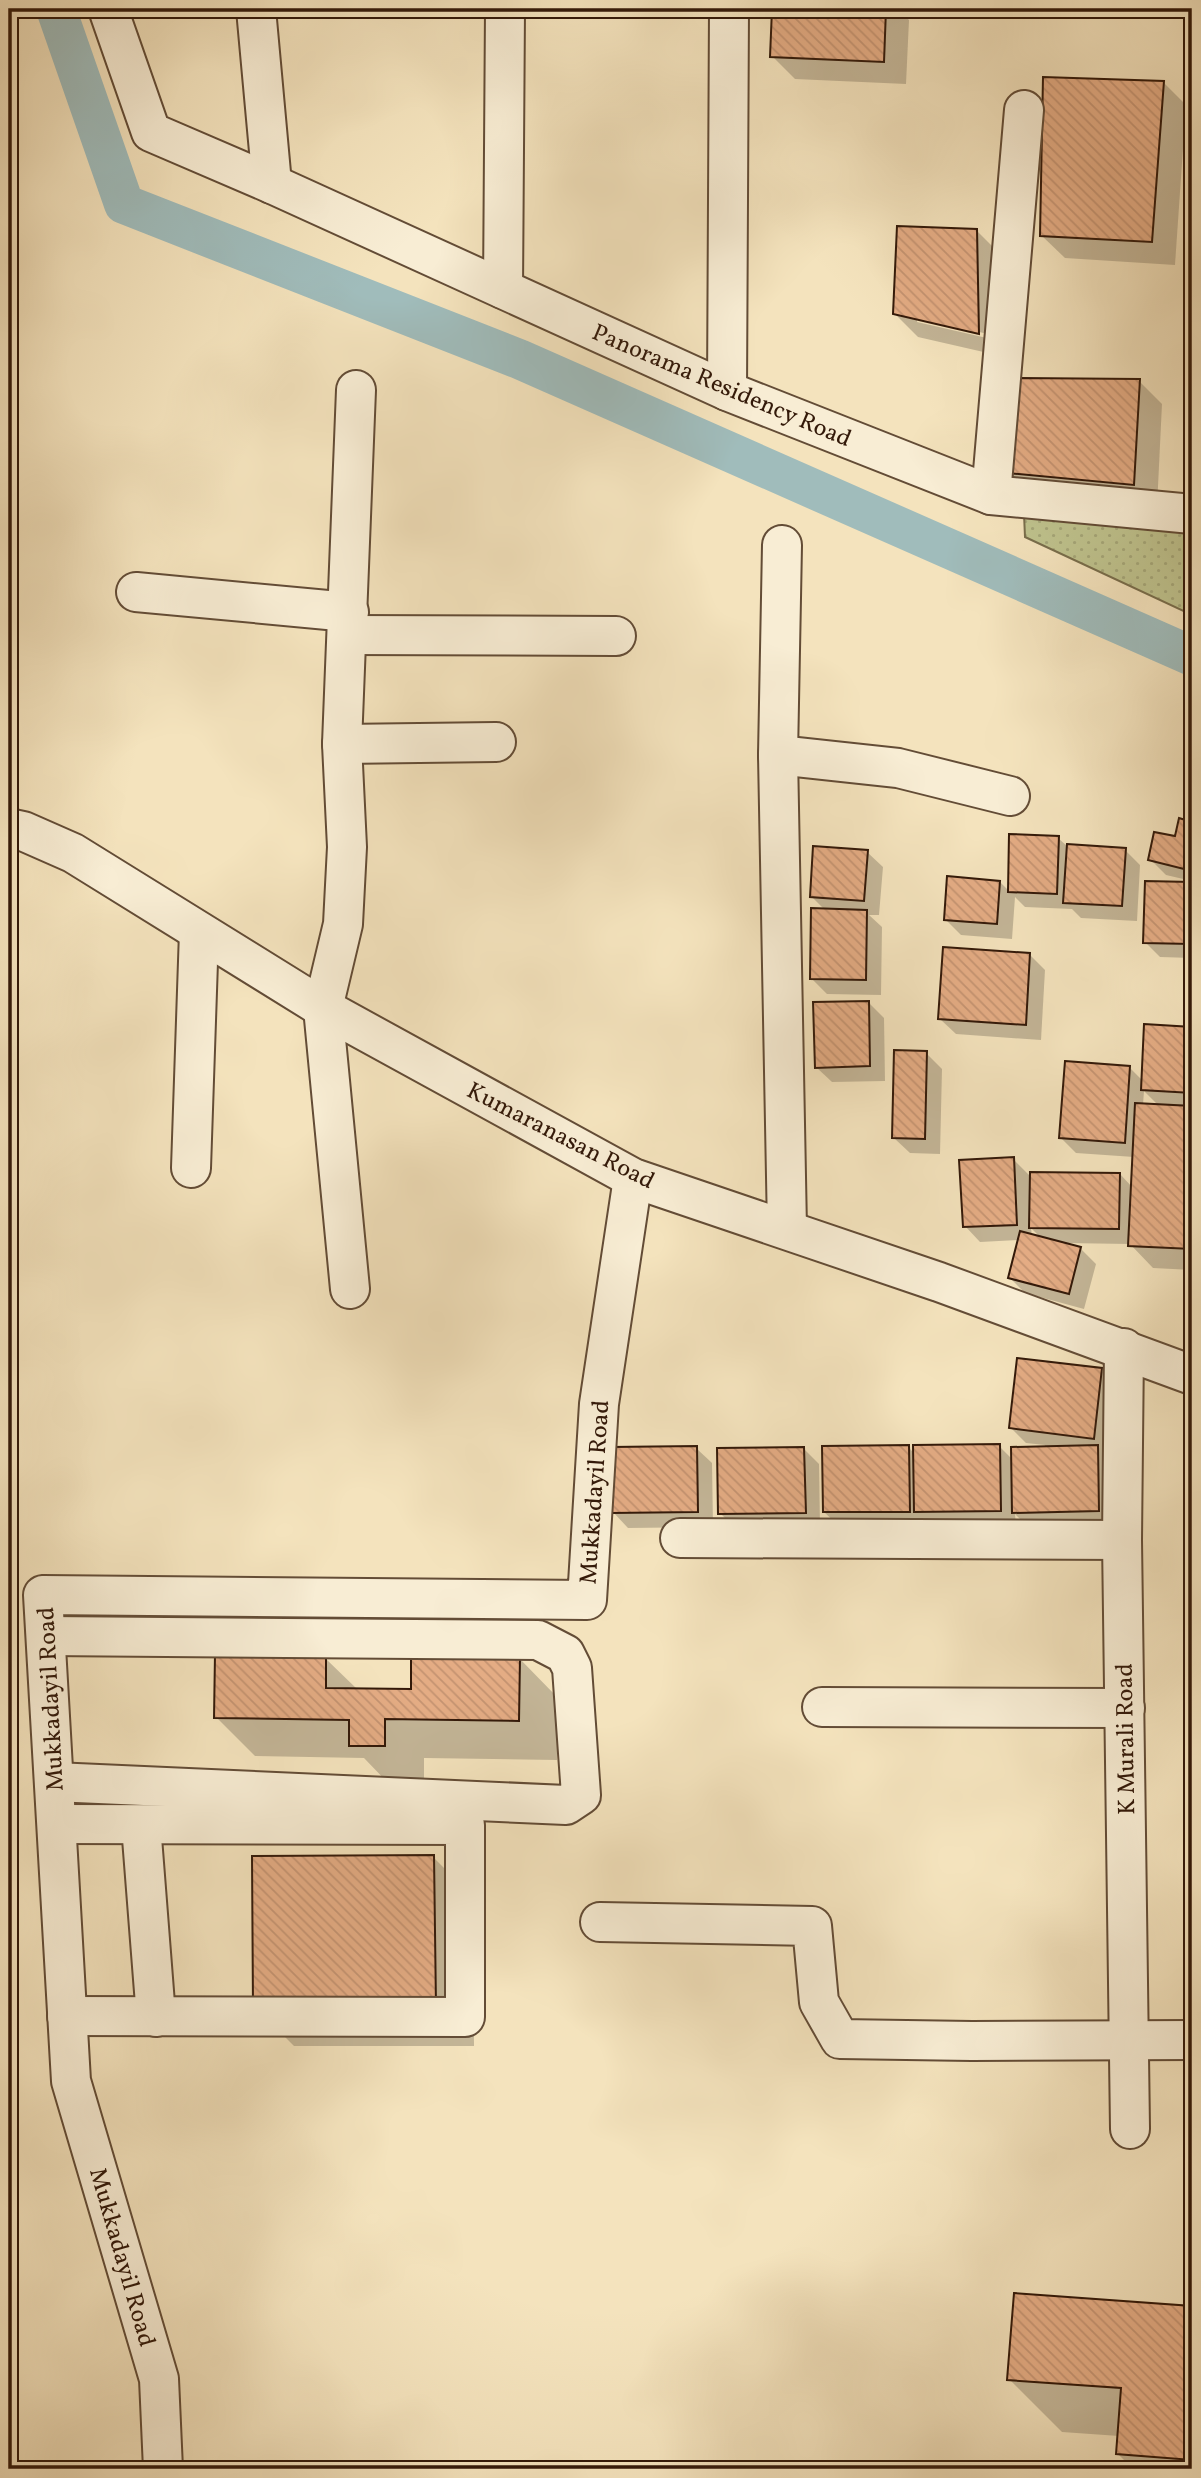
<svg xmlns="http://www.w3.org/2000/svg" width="1201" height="2478" font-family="Vollkorn,serif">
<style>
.park{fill:url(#park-dots);stroke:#796e4c;stroke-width:2}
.shadow{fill:#0003;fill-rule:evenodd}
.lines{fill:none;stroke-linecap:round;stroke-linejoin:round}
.canal{stroke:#a0bcbb;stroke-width:40}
.building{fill:url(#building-back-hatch);stroke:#331909;stroke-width:2}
.minor-casing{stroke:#634c36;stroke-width:42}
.minor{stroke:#f8edd4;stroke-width:38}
.labels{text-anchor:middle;stroke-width:6;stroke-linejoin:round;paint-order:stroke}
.street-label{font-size:24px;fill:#331909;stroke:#f8edd4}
</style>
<defs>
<pattern id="park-dots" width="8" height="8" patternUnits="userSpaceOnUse" patternTransform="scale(1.75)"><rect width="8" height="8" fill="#bfc38e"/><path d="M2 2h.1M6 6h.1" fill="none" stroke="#a5a779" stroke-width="1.8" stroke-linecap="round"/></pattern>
<pattern id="building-back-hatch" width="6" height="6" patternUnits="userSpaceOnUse" patternTransform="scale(1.75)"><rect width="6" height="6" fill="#e4ac84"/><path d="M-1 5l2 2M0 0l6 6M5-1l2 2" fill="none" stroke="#c49371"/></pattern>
</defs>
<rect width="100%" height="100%" fill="#f4e3bd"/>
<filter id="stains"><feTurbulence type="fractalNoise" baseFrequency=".00286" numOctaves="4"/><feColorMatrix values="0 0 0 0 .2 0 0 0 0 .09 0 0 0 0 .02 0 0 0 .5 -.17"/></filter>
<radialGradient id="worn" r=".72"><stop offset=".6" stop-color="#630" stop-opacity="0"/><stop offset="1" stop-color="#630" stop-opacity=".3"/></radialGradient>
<!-- park -->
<path class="park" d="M 1024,514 L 1192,530 L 1192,615 L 1025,537 Z"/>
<!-- shadow -->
<g class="shadow">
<path d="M 774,9 L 897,9 L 909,20 L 906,84 L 795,79 L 772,56 Z"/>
<path d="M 1163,82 L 1186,105 L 1175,265 L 1065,258 L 1041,235 Z"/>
<path d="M 977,231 L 1000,254 L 1001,356 L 918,337 L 895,314 ZM 917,318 L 988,334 L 987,338 L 917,322 Z"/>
<path d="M 1139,381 L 1162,404 L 1157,507 L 1032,495 L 1009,472 Z"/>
<path d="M 1181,821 L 1192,823 L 1192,881 L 1166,875 L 1150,859 L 1176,838 Z"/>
<path d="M 1011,836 L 1058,838 L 1067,846 L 1125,850 L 1140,865 L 1137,921 L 1081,918 L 1072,909 L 1025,907 L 1015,897 L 1012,939 L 961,935 L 945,919 L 1000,882 L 1010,892 Z"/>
<path d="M 867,852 L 883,867 L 879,915 L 869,915 L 882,927 L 881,995 L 827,994 L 812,979 L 826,911 L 811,896 Z"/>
<path d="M 1147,883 L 1192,884 L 1192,958 L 1160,957 L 1145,942 Z"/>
<path d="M 1029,954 L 1045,970 L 1041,1040 L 956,1034 L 940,1019 Z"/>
<path d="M 868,1002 L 884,1018 L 885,1081 L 832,1082 L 816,1067 Z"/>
<path d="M 1146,1026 L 1192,1028 L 1192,1270 L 1153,1268 L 1130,1244 L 1063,1243 L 1081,1249 L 1096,1264 L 1084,1309 L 1025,1293 L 1010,1278 L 1020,1240 L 980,1242 L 965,1226 L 1013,1159 L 1031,1177 L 1120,1174 L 1133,1188 L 1134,1157 L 1076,1153 L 1061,1138 L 1129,1067 L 1143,1081 ZM 1144,1091 L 1159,1106 L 1143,1105 ZM 1031,1228 L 1042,1239 L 1032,1236 Z"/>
<path d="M 926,1053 L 942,1069 L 940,1154 L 910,1153 L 894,1138 Z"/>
<path d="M 1101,1370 L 1116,1386 L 1109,1454 L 1103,1453 L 1113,1463 L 1114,1526 L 1029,1528 L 1015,1514 L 1016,1525 L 840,1527 L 824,1512 L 908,1447 L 915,1454 L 999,1446 L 1013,1460 L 1044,1448 L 1045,1445 L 1026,1443 L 1011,1428 Z"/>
<path d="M 696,1448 L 712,1463 L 713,1527 L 628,1528 L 613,1512 Z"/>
<path d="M 804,1449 L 819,1464 L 820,1528 L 736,1529 L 720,1513 Z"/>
<path d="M 325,1658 L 358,1690 L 413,1691 L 519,1658 L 558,1698 L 557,1760 L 424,1758 L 424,1785 L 390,1785 L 364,1758 L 255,1756 L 216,1717 Z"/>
<path d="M 433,1857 L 473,1897 L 474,2046 L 294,2046 L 255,2007 Z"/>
<path d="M 1016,2295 L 1192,2308 L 1192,2469 L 1133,2469 L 1118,2454 L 1119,2436 L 1062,2432 L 1009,2379 Z"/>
</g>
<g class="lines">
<!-- canal -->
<path class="canal" d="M 56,9 L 124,204 L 519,359 L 1192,656"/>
</g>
<!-- building -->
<g class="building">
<path d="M 772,9 L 886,9 L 884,62 L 770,57 Z"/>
<path d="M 1043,77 L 1164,81 L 1152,242 L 1040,236 Z"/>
<path d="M 897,226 L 977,229 L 979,334 L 893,314 Z"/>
<path d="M 1019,378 L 1140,379 L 1134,485 L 1007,473 Z"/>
<path d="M 1179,818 L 1192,822 L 1192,871 L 1148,860 L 1154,832 L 1175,836 Z"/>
<path d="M 1009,834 L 1059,836 L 1057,894 L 1008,892 Z"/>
<path d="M 1067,844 L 1126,848 L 1122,906 L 1063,903 Z"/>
<path d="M 813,846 L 868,850 L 864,901 L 810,897 Z"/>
<path d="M 947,876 L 1000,881 L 997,924 L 944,920 Z"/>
<path d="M 1145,881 L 1192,882 L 1192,944 L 1143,943 Z"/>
<path d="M 811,908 L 867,910 L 866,980 L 810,979 Z"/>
<path d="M 943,947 L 1030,953 L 1026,1025 L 938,1019 Z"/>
<path d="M 869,1001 L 870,1066 L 815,1068 L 813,1002 Z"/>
<path d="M 1144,1024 L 1192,1027 L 1192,1093 L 1141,1090 Z"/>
<path d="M 894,1050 L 927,1051 L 925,1139 L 892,1138 Z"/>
<path d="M 1065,1061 L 1130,1066 L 1125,1143 L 1059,1138 Z"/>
<path d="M 1135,1103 L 1192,1106 L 1192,1249 L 1128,1246 Z"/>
<path d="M 1014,1157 L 1017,1225 L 963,1227 L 959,1160 Z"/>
<path d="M 1030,1172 L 1120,1173 L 1119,1229 L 1029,1228 Z"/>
<path d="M 1020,1231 L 1081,1247 L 1069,1294 L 1008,1278 Z"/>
<path d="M 1017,1358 L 1102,1368 L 1094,1439 L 1009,1428 Z"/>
<path d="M 1000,1444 L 1001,1511 L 914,1512 L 913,1445 Z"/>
<path d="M 909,1445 L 910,1512 L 823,1512 L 822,1446 Z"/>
<path d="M 1098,1445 L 1099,1511 L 1012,1513 L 1011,1447 Z"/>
<path d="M 697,1446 L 698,1512 L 611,1513 L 610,1447 Z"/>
<path d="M 804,1447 L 806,1513 L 718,1514 L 717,1448 Z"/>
<path d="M 215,1654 L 326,1656 L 326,1688 L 411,1689 L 411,1655 L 520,1657 L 519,1721 L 385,1719 L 385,1746 L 349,1746 L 349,1720 L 214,1718 Z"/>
<path d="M 434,1855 L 436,2007 L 253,2007 L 252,1856 Z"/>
<path d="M 1014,2293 L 1192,2306 L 1192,2460 L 1116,2454 L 1121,2388 L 1007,2380 Z"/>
</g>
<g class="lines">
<defs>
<g id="minor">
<path d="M 108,9 L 151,132 L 272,184 L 727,391 L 991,495 L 1192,514"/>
<path d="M 256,9 L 272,184"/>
<path d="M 503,289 L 505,9"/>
<path d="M 727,391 L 729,9"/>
<path d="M 991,495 L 1024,110"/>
<path d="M 782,545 L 778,755 L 787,1229"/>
<path d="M 136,592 L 349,612"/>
<path d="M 347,635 L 616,636"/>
<path d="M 342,744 L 496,742"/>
<path d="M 778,755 L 898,768 L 1010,796"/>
<path d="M 9,828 L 23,831 L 73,853 L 323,1008 L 633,1178 L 939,1282 L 1192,1375"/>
<path d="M 191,1168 L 199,932"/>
<path d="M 350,1289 L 323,1008 L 343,924 L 347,847 L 342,744 L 356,390"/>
<path d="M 1124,1348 L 1122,1540 L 1130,2129"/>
<path d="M 680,1538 L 1122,1540"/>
<path d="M 46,1636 L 538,1640 L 565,1654 L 572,1668 L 581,1795 L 566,1805 L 54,1782"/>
<path d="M 822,1707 L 1125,1708"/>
<path d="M 57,1824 L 465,1825 L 465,2017 L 67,2016"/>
<path d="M 141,1825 L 156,2017"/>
<path d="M 600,1922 L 812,1926 L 819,2002 L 840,2039 L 972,2041 L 1192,2040"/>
<path d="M 163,2469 L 159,2379 L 71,2081 L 43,1595 L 587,1600 L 599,1404 L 633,1178"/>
</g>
</defs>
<!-- minor casing -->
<use href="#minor" class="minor-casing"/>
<!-- minor -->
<use href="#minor" class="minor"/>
</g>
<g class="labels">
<!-- street labels -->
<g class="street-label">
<text transform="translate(722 385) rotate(23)" y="8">Panorama Residency Road</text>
<text transform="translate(561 1135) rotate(27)" y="8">Kumaranasan Road</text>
<text transform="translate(594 1492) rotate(-86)" y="8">Mukkadayil Road</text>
<text transform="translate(50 1699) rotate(-93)" y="8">Mukkadayil Road</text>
<text transform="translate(1125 1739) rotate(-91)" y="8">K Murali Road</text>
<text transform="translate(123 2257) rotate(74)" y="8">Mukkadayil Road</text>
</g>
</g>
<!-- margin -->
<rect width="1201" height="2478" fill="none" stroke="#f4e3bd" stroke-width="35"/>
<rect x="10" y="10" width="1180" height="2457" fill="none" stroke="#331909" stroke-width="3.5"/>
<rect x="18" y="18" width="1166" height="2443" fill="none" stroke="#331909" stroke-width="2"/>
<rect width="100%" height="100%" filter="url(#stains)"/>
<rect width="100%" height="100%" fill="url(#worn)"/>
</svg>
